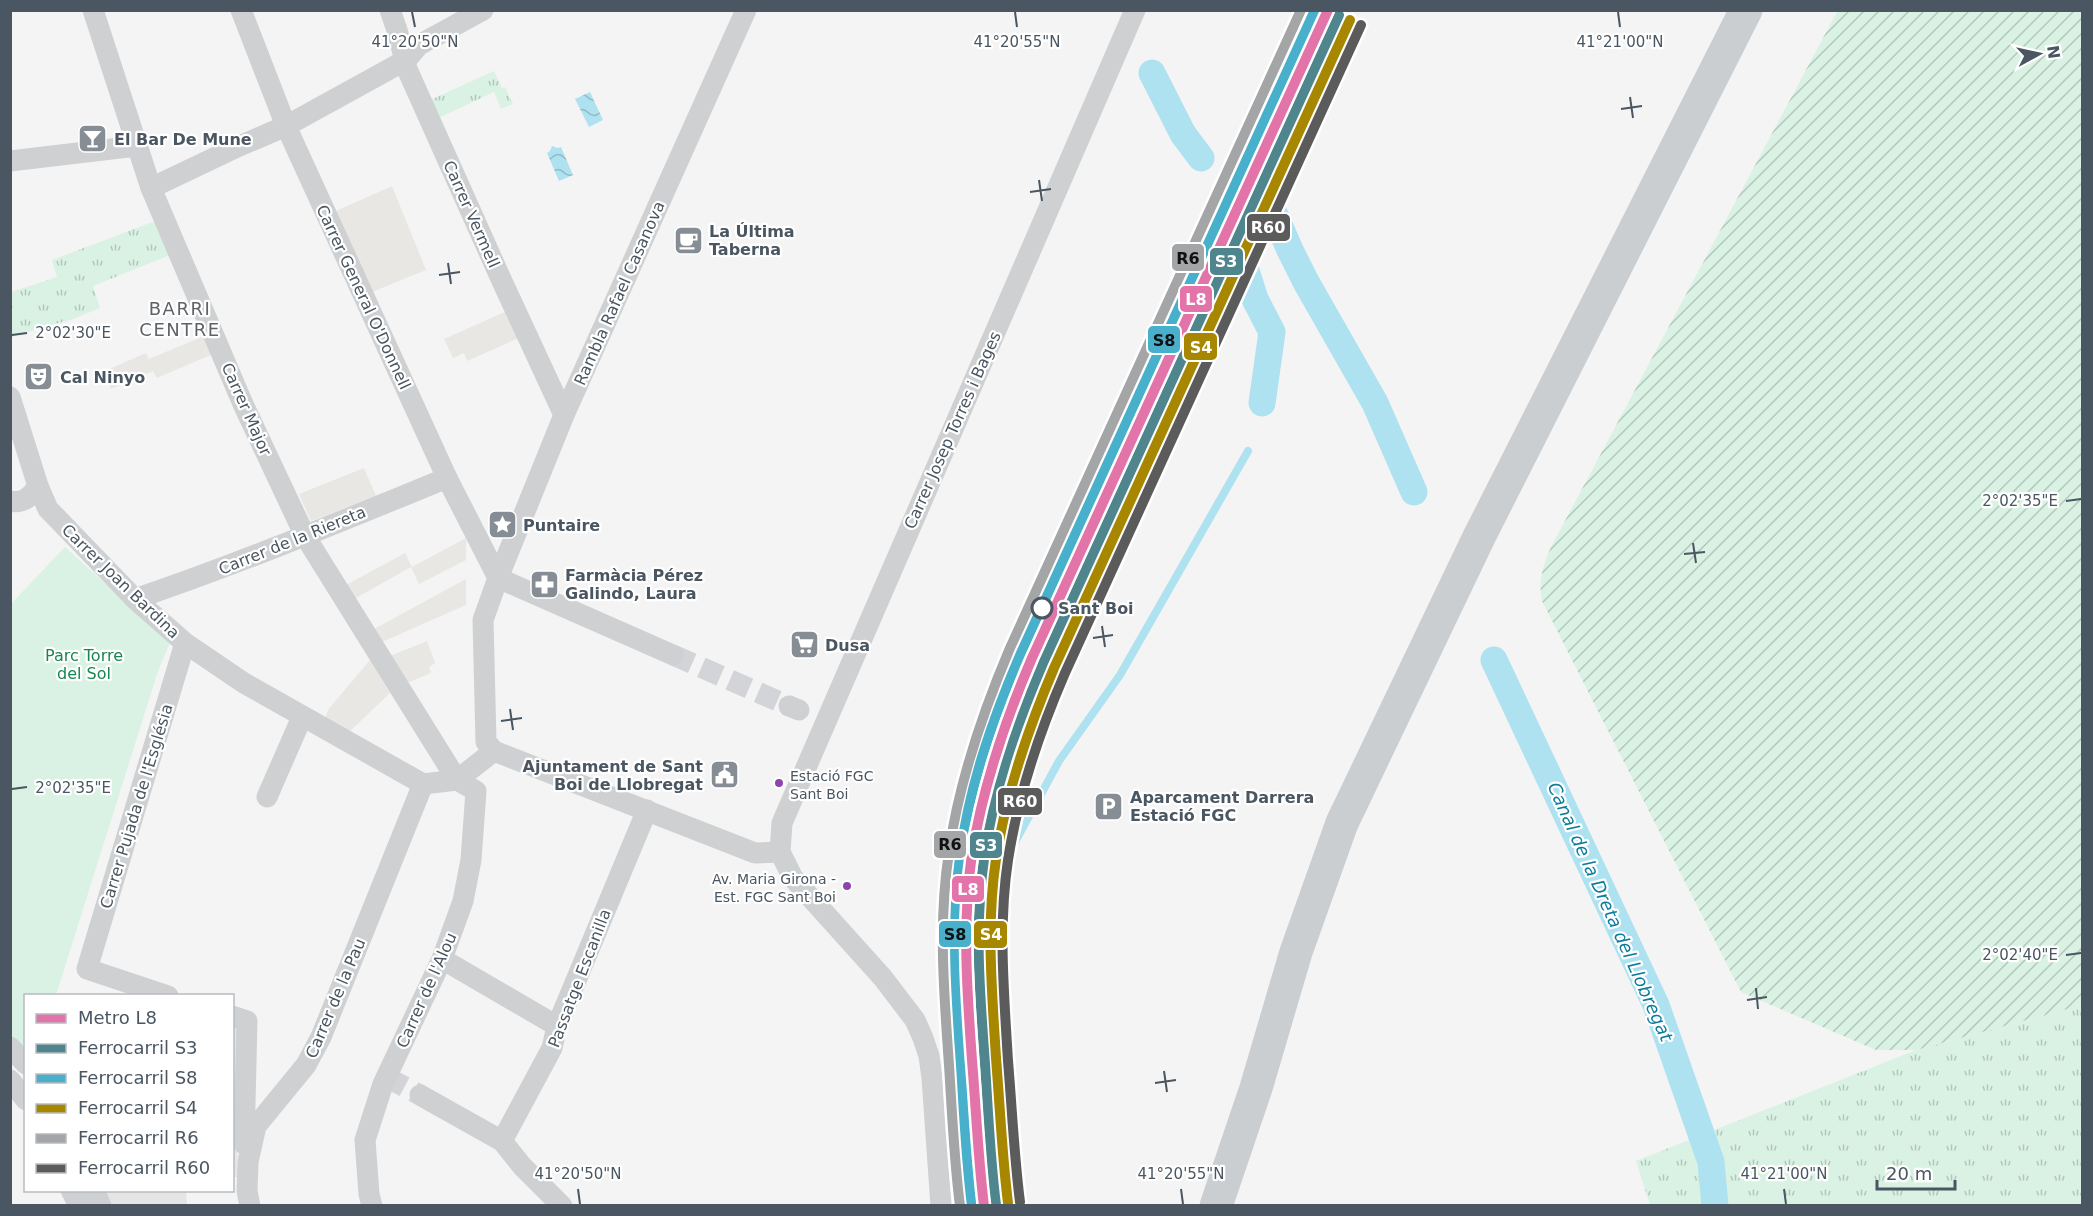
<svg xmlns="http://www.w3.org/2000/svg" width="2093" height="1216" font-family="'DejaVu Sans',sans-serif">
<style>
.commercial{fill:#e8e7e3}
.education{fill:#e6e5e6}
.grass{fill:url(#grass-tufts)}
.park{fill:#d9f2e3}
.garden{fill:url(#garden-furrows)}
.water{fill:url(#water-waves)}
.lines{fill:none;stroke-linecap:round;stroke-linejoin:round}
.stream{stroke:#aee2f0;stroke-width:8}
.canal{stroke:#aee2f0;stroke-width:27}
.street-tunnel{stroke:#d2d4d7;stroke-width:21;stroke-dasharray:21 10;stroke-linecap:butt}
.street{stroke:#ced0d2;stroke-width:21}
.primary{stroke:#caced1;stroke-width:33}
.rail{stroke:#c9cacc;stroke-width:4.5}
.rail-1-casing{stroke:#fff;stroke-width:15}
.rail-2-casing{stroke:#fff;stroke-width:15}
.rail-3-casing{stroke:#fff;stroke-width:15}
.rail-4-casing{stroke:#fff;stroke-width:15}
.rail-5-casing{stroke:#fff;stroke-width:15}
.rail-1{stroke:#4f868e;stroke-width:10}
.rail-2{stroke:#49b0cb;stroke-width:10}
.rail-3{stroke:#a78600;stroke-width:10}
.rail-4{stroke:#a3a5a7;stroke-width:10}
.rail-5{stroke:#5b5b5b;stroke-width:10}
.metro-1-casing{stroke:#fff;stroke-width:15}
.metro-1{stroke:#e274aa;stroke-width:10}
.ticks{fill:none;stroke:#4a5661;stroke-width:2}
.stop-dot{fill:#fff;stroke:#4a5661;stroke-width:3}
.bus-dot{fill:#8e44ad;stroke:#fff;stroke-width:2}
.labels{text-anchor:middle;stroke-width:4.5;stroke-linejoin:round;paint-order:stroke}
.bus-label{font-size:14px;fill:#4a5661;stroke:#fff;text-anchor:start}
.poi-label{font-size:16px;font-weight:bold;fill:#4a5661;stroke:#fff;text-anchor:start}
.street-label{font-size:16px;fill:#4a5661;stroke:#fff}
.stop-label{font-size:16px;font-weight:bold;fill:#4a5661;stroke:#fff;text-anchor:start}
.park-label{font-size:16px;fill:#17864f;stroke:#fff}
.neighbourhood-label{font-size:18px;letter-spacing:1.5px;fill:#5f6368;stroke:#fff}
.water-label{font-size:18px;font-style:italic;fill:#0c7c9b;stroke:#fff}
.ticks-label{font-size:15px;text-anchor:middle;fill:#4a5661;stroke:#fff;stroke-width:4.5;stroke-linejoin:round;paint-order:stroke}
.line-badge{stroke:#fff;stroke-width:2}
.badge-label{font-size:16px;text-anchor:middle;font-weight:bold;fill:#fff}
.pale-badge-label{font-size:16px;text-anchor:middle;font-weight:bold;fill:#111}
</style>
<defs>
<pattern id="grass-tufts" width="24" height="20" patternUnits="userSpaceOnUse" patternTransform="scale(1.5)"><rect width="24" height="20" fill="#d9f2e3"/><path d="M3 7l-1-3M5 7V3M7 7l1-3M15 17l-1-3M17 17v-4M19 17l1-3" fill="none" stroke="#b2c7bb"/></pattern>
<pattern id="garden-furrows" width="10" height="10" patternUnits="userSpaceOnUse" patternTransform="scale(1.5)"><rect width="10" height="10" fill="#d9f2e3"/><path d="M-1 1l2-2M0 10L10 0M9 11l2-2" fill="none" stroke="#b2c7bb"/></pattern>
<pattern id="water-waves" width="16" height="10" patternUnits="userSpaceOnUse" patternTransform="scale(1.5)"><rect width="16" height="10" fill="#aee2f0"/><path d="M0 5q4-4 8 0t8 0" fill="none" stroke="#90bac6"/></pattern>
</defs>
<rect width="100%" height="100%" fill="#f4f4f4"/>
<!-- commercial -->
<g class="commercial">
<path d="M 392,186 L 426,270 L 372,292 L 336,211 Z"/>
<path d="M 507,311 L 519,338 L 467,361 L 464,353 L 453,358 L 444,339 Z"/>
<path d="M 204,336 L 213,354 L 157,378 L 153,371 L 111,389 L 104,373 L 107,370 L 146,353 L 149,359 Z"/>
<path d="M 364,468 L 376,496 L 311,521 L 299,494 Z"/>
<path d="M 466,538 L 466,560 L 419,584 L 411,567 L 354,599 L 346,585 L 405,553 L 412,567 Z"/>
<path d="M 466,579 L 466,605 L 382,642 L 374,629 Z"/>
<path d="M 427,641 L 435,663 L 429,667 L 431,673 L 407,683 L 390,656 Z"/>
<path d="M 370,660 L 390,693 L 349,732 L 325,719 L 328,710 Z"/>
</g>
<!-- education -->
<g class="education">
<path d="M 232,1025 L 241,1028 L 237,1177 L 232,1177 Z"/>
<path d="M 102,1191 L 186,1191 L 187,1204 L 110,1205 Z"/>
</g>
<!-- grass -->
<g class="grass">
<path d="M 494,71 L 502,88 L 505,87 L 513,104 L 501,109 L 494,92 L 436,119 L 428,101 Z"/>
<path d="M 155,221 L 170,255 L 93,286 L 100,308 L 73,319 L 11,337 L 11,292 L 57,277 L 52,260 Z"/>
<path d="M 2082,1005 L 2082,1205 L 1650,1205 L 1636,1161 L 1916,1050 Z"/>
</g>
<!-- park -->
<path class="park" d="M 65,547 L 170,643 L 158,671 L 56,995 L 26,996 L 25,1048 L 21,1048 L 11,1035 L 11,604 Z"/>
<!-- garden -->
<path class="garden" d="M 1838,10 L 2082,11 L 2082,1005 L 1916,1050 L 1876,1050 L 1741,992 L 1542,601 C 1538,581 1543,565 1551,547 Z"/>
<!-- water -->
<g class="water">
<path d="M 590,92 L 603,120 L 589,127 L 575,99 Z"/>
<path d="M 552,146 L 558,148 L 561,147 L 573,175 L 559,181 L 547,153 L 550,151 Z"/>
<path d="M 1263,358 L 1279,360 L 1273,401 L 1257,399 Z"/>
</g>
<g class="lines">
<!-- stream -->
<path class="stream" d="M 1011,1206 L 986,951 L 991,886 L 1059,761 L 1120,675 L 1248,451"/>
<!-- canal -->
<g class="canal">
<path d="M 1152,73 L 1183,134 L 1201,158"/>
<path d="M 1263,188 L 1290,250 L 1306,282 L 1375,403 L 1414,492"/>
<path d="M 1238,245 L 1255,299 L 1272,332 L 1262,403"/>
<path d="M 1494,660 L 1656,1005 L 1711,1162 L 1715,1206"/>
</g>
<!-- street-tunnel -->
<g class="street-tunnel">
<path d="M 673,655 L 789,706"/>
<path d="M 386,1077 L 420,1095"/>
</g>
<!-- street -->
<g class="street">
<path d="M 93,10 L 151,188 L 243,404 L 305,536 L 457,780 L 476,791 L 471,860 L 463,901 L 442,959 L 383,1084 L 365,1140 L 369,1194 L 372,1206"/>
<path d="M 241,10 L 286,126 L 447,478 L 498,578"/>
<path d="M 390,10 L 397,30 L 407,69 L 501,279 L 564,415"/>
<path d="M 746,10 L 564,415 L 498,578 L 483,620 L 486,742 L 494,751 L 755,853 L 780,852"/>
<path d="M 10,161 L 137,146"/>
<path d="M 151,188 L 237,147 L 286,126 L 406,60 L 419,45 L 483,10"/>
<path d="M 10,397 L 38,486 L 48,509 L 135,599 L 185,643 L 244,683 L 423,784"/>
<path d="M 10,501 C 24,504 31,496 38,486"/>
<path d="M 498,578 L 673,655"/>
<path d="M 135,599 C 241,563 344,520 447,478"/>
<path d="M 789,706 L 799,710"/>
<path d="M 423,784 L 457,780 L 494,751"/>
<path d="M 267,797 L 302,717"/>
<path d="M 442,959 L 557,1026"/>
<path d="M 168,996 L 87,969 L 185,643"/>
<path d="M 232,1016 L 247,1021 L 244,1144"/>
<path d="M 10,1047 L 26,1064"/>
<path d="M 10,1080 L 26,1100"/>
<path d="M 420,1095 L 502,1141 L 522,1166 L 562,1206"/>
<path d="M 502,1141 L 552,1048 L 557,1026 L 647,810"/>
<path d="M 71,1190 L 79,1206"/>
<path d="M 94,1190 L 101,1206"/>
<path d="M 250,1206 L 247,1191 L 248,1162 L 256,1126 L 306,1065 L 321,1037 L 423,784"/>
<path d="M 941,1206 L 932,1078 L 929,1056 L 923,1038 L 915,1020 L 883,978 L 793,878 L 780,852 L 782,823 L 1135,10"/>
</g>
<!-- primary -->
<path class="primary" d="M 1216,1206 L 1256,1088 L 1296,952 L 1342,823 L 1479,537 L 1746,10"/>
<!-- rail -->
<path class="rail" d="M 1266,147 L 1315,10"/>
<defs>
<path id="rail-1" d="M 996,1205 C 990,1158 988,1111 985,1064 C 980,996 974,927 984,859 C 993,791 1016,726 1043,663 L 1339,15"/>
<path id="rail-2" d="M 972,1206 C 966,1159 964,1112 961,1065 C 956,996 951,926 960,857 C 969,786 993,718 1021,653 L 1315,10"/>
<path id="rail-3" d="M 1008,1203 C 1002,1155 1000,1107 996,1058 C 992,992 986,925 996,859 C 1006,792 1028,729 1054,668 L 1350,20"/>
<path id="rail-4" d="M 960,1206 C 954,1159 952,1112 949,1065 C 944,994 938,922 949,852 C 959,781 982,714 1010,648 L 1301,10"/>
<path id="rail-5" d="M 1020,1202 C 1014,1155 1012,1108 1008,1061 C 1004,994 998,926 1008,860 C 1018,795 1039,733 1065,673 L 1361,25"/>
</defs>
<!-- rail-1 casing -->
<use href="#rail-1" class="rail-1-casing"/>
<!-- rail-2 casing -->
<use href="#rail-2" class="rail-2-casing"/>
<!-- rail-3 casing -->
<use href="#rail-3" class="rail-3-casing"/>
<!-- rail-4 casing -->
<use href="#rail-4" class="rail-4-casing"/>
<!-- rail-5 casing -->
<use href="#rail-5" class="rail-5-casing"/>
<!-- rail-1 -->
<use href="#rail-1" class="rail-1"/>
<!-- rail-2 -->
<use href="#rail-2" class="rail-2"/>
<!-- rail-3 -->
<use href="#rail-3" class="rail-3"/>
<!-- rail-4 -->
<use href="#rail-4" class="rail-4"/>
<!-- rail-5 -->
<use href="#rail-5" class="rail-5"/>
<defs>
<path id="metro-1" d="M 984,1206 C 978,1157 976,1108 972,1060 C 967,992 962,922 972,854 C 983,786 1005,721 1032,658 L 1328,10"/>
</defs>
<!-- metro-1 casing -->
<use href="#metro-1" class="metro-1-casing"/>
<!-- metro-1 -->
<use href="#metro-1" class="metro-1"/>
</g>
<!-- ticks -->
<path class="ticks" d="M 412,12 L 415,27M 1015,12 L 1017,27M 1618,12 L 1620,27M 1630,97 L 1633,118M 1621,109 L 1642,106M 1039,180 L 1042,201M 1030,192 L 1051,189M 448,263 L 451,284M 439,275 L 460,272M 12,335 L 27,333M 2066,501 L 2081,499M 1693,543 L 1696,563M 1684,554 L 1705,552M 1102,626 L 1105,647M 1093,638 L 1113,635M 510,709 L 513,730M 501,721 L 522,718M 12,789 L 27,787M 2066,955 L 2081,953M 1756,988 L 1758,1009M 1747,1000 L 1767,997M 1164,1071 L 1167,1092M 1155,1083 L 1176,1080M 578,1189 L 580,1204M 1181,1189 L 1183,1204M 1784,1189 L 1786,1204"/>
<!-- icons -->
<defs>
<symbol id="bar-square" viewBox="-11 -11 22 22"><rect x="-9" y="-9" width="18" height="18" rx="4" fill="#868d94" stroke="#fff"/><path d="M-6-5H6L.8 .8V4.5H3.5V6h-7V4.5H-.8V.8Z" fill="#fff"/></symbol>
<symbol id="cafe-square" viewBox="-11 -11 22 22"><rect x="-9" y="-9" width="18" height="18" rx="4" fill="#868d94" stroke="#fff"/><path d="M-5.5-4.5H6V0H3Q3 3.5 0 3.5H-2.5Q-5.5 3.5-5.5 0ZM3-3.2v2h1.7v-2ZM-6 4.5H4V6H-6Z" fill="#fff"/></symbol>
<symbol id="theatre-square" viewBox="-11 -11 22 22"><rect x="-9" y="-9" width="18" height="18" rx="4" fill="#868d94" stroke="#fff"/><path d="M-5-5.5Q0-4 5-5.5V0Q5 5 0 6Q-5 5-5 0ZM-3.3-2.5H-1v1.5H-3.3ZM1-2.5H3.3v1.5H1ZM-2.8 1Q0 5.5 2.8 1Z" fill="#fff"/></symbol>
<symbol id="sight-square" viewBox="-11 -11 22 22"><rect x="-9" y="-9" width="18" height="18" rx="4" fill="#868d94" stroke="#fff"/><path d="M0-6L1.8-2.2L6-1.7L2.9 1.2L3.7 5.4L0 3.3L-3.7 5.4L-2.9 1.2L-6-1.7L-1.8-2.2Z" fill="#fff"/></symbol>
<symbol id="pharmacy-square" viewBox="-11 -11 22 22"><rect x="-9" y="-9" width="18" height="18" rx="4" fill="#868d94" stroke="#fff"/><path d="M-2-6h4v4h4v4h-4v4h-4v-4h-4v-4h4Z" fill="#fff"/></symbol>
<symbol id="supermarket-square" viewBox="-11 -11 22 22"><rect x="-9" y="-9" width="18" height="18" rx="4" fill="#868d94" stroke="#fff"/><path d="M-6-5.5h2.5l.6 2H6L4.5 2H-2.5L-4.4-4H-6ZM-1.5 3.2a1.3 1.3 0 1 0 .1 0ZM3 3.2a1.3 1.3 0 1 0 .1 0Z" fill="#fff"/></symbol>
<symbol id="civic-square" viewBox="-11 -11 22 22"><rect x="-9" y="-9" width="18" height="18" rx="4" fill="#868d94" stroke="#fff"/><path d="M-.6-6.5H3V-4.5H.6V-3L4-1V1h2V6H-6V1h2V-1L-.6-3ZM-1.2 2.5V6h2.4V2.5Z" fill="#fff"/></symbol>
<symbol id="parking-square" viewBox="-11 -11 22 22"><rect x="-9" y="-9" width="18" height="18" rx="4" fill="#868d94" stroke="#fff"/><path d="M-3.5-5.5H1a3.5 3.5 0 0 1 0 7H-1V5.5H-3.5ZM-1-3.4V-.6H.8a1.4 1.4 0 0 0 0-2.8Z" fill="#fff"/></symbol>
</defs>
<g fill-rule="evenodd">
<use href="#bar-square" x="76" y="122" width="33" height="33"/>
<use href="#cafe-square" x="672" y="224" width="33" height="33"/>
<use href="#theatre-square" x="22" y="360" width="33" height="33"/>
<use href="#sight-square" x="486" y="508" width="33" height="33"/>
<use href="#pharmacy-square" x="528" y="568" width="33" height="33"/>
<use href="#supermarket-square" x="788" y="628" width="33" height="33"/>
<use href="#civic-square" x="708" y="758" width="33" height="33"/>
<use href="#parking-square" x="1092" y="790" width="33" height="33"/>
</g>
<!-- markers -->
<circle class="stop-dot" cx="1042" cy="608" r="10"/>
<g class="bus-dot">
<circle cx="779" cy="783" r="5"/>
<circle cx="847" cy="886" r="5"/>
</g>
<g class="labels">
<!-- bus labels -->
<g class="bus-label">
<text x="790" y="781">Estació FGC<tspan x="790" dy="18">Sant Boi</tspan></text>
<text x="836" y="884" text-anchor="end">Av. Maria Girona -<tspan x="836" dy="18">Est. FGC Sant Boi</tspan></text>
</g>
<!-- poi labels -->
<g class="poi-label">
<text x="114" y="145">El Bar De Mune</text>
<text x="709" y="237">La Última<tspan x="709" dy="18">Taberna</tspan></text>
<text x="60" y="383">Cal Ninyo</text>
<text x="523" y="531">Puntaire</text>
<text x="565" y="581">Farmàcia Pérez<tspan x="565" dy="18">Galindo, Laura</tspan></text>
<text x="825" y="651">Dusa</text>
<text x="703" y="772" text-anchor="end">Ajuntament de Sant<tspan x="703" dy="18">Boi de Llobregat</tspan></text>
<text x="1130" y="803">Aparcament Darrera<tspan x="1130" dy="18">Estació FGC</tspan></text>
</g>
<!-- street labels -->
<g class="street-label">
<text transform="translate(472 214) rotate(66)" y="6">Carrer Vermell</text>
<text transform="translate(619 293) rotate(-66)" y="6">Rambla Rafael Casanova</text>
<text transform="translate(364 297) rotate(65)" y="6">Carrer General O'Donnell</text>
<text transform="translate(247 409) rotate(66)" y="6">Carrer Major</text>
<text transform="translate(952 430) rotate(-66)" y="6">Carrer Josep Torres i Bages</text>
<text transform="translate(292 540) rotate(-22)" y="6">Carrer de la Riereta</text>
<text transform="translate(121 581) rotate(44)" y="6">Carrer Joan Bardina</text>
<text transform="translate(136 806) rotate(-73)" y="6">Carrer Pujada de l'Església</text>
<text transform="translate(579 978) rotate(-69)" y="6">Passatge Escanilla</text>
<text transform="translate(426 990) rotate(-66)" y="6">Carrer de l'Alou</text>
<text transform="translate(335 998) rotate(-67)" y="6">Carrer de la Pau</text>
</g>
<!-- stop labels -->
<g class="stop-label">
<text x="1058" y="614">Sant Boi</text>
</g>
<!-- park labels -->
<g class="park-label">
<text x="84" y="661">Parc Torre<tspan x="84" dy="18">del Sol</tspan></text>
</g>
<!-- neighbourhood labels -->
<g class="neighbourhood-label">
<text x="180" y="315">BARRI<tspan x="180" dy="21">CENTRE</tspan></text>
</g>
<!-- water labels -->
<g class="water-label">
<text transform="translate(1610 912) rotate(66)" y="6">Canal de la Dreta del Llobregat</text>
</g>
</g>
<g class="ticks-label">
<text x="415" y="47">41°20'50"N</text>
<text x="1017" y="47">41°20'55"N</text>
<text x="1620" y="47">41°21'00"N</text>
<text x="73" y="338">2°02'30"E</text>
<text x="2020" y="506">2°02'35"E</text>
<text x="73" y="793">2°02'35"E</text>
<text x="2020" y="960">2°02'40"E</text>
<text x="578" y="1179">41°20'50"N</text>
<text x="1181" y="1179">41°20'55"N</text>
<text x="1784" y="1179">41°21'00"N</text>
</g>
<g class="line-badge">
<rect x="1246" y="213" width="45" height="29" rx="6" fill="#5b5b5b"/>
<rect x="1171" y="243" width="34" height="29" rx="6" fill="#a3a5a7"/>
<rect x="1209" y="247" width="35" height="29" rx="6" fill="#4f868e"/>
<rect x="1179" y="285" width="34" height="28" rx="6" fill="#e274aa"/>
<rect x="1147" y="325" width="34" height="29" rx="6" fill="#49b0cb"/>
<rect x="1183" y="332" width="35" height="29" rx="6" fill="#a78600"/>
<rect x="997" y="787" width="46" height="29" rx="6" fill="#5b5b5b"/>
<rect x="933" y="830" width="34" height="29" rx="6" fill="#a3a5a7"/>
<rect x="969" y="831" width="34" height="28" rx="6" fill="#4f868e"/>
<rect x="951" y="875" width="34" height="28" rx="6" fill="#e274aa"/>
<rect x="938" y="920" width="34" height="28" rx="6" fill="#49b0cb"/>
<rect x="973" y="920" width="35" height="29" rx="6" fill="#a78600"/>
</g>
<g class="badge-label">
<text x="1268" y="233">R60</text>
<text x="1226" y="267">S3</text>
<text x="1196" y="305">L8</text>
<text x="1201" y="353">S4</text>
<text x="1020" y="807">R60</text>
<text x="986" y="851">S3</text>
<text x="968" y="895">L8</text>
<text x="991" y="940">S4</text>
</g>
<g class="pale-badge-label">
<text x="1188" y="264">R6</text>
<text x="1164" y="346">S8</text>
<text x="950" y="850">R6</text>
<text x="955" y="940">S8</text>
</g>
<!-- border -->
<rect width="2093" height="1216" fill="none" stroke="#4a5661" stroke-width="24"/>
<!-- legend -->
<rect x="24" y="994" width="210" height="198" fill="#ffffff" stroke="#b7bbc0" stroke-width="1.5"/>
<rect x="36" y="1014" width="30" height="9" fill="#e274aa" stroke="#b7bbc0" stroke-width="1.5"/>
<text x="78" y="1024" font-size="18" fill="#4a5661">Metro L8</text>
<rect x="36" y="1044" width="30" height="9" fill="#4f868e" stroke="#b7bbc0" stroke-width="1.5"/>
<text x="78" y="1054" font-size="18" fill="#4a5661">Ferrocarril S3</text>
<rect x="36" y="1074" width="30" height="9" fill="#49b0cb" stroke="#b7bbc0" stroke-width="1.5"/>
<text x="78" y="1084" font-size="18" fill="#4a5661">Ferrocarril S8</text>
<rect x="36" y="1104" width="30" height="9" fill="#a78600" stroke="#b7bbc0" stroke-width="1.5"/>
<text x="78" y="1114" font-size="18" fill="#4a5661">Ferrocarril S4</text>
<rect x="36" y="1134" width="30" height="9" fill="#a3a5a7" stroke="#b7bbc0" stroke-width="1.5"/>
<text x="78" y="1144" font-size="18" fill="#4a5661">Ferrocarril R6</text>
<rect x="36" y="1164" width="30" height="9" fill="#5b5b5b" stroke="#b7bbc0" stroke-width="1.5"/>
<text x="78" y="1174" font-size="18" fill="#4a5661">Ferrocarril R60</text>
<!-- north arrow -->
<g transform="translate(2039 54) rotate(82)" stroke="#ffffff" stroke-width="4.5" paint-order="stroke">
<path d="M0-4.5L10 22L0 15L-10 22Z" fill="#4a5661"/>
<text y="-9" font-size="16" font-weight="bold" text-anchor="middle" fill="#4a5661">N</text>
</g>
<!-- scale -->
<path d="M1877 1180v9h78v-9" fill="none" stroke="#4a5661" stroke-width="3"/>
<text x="1886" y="1180" font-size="18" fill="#4a5661" stroke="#ffffff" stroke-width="4.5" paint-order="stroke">20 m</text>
</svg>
